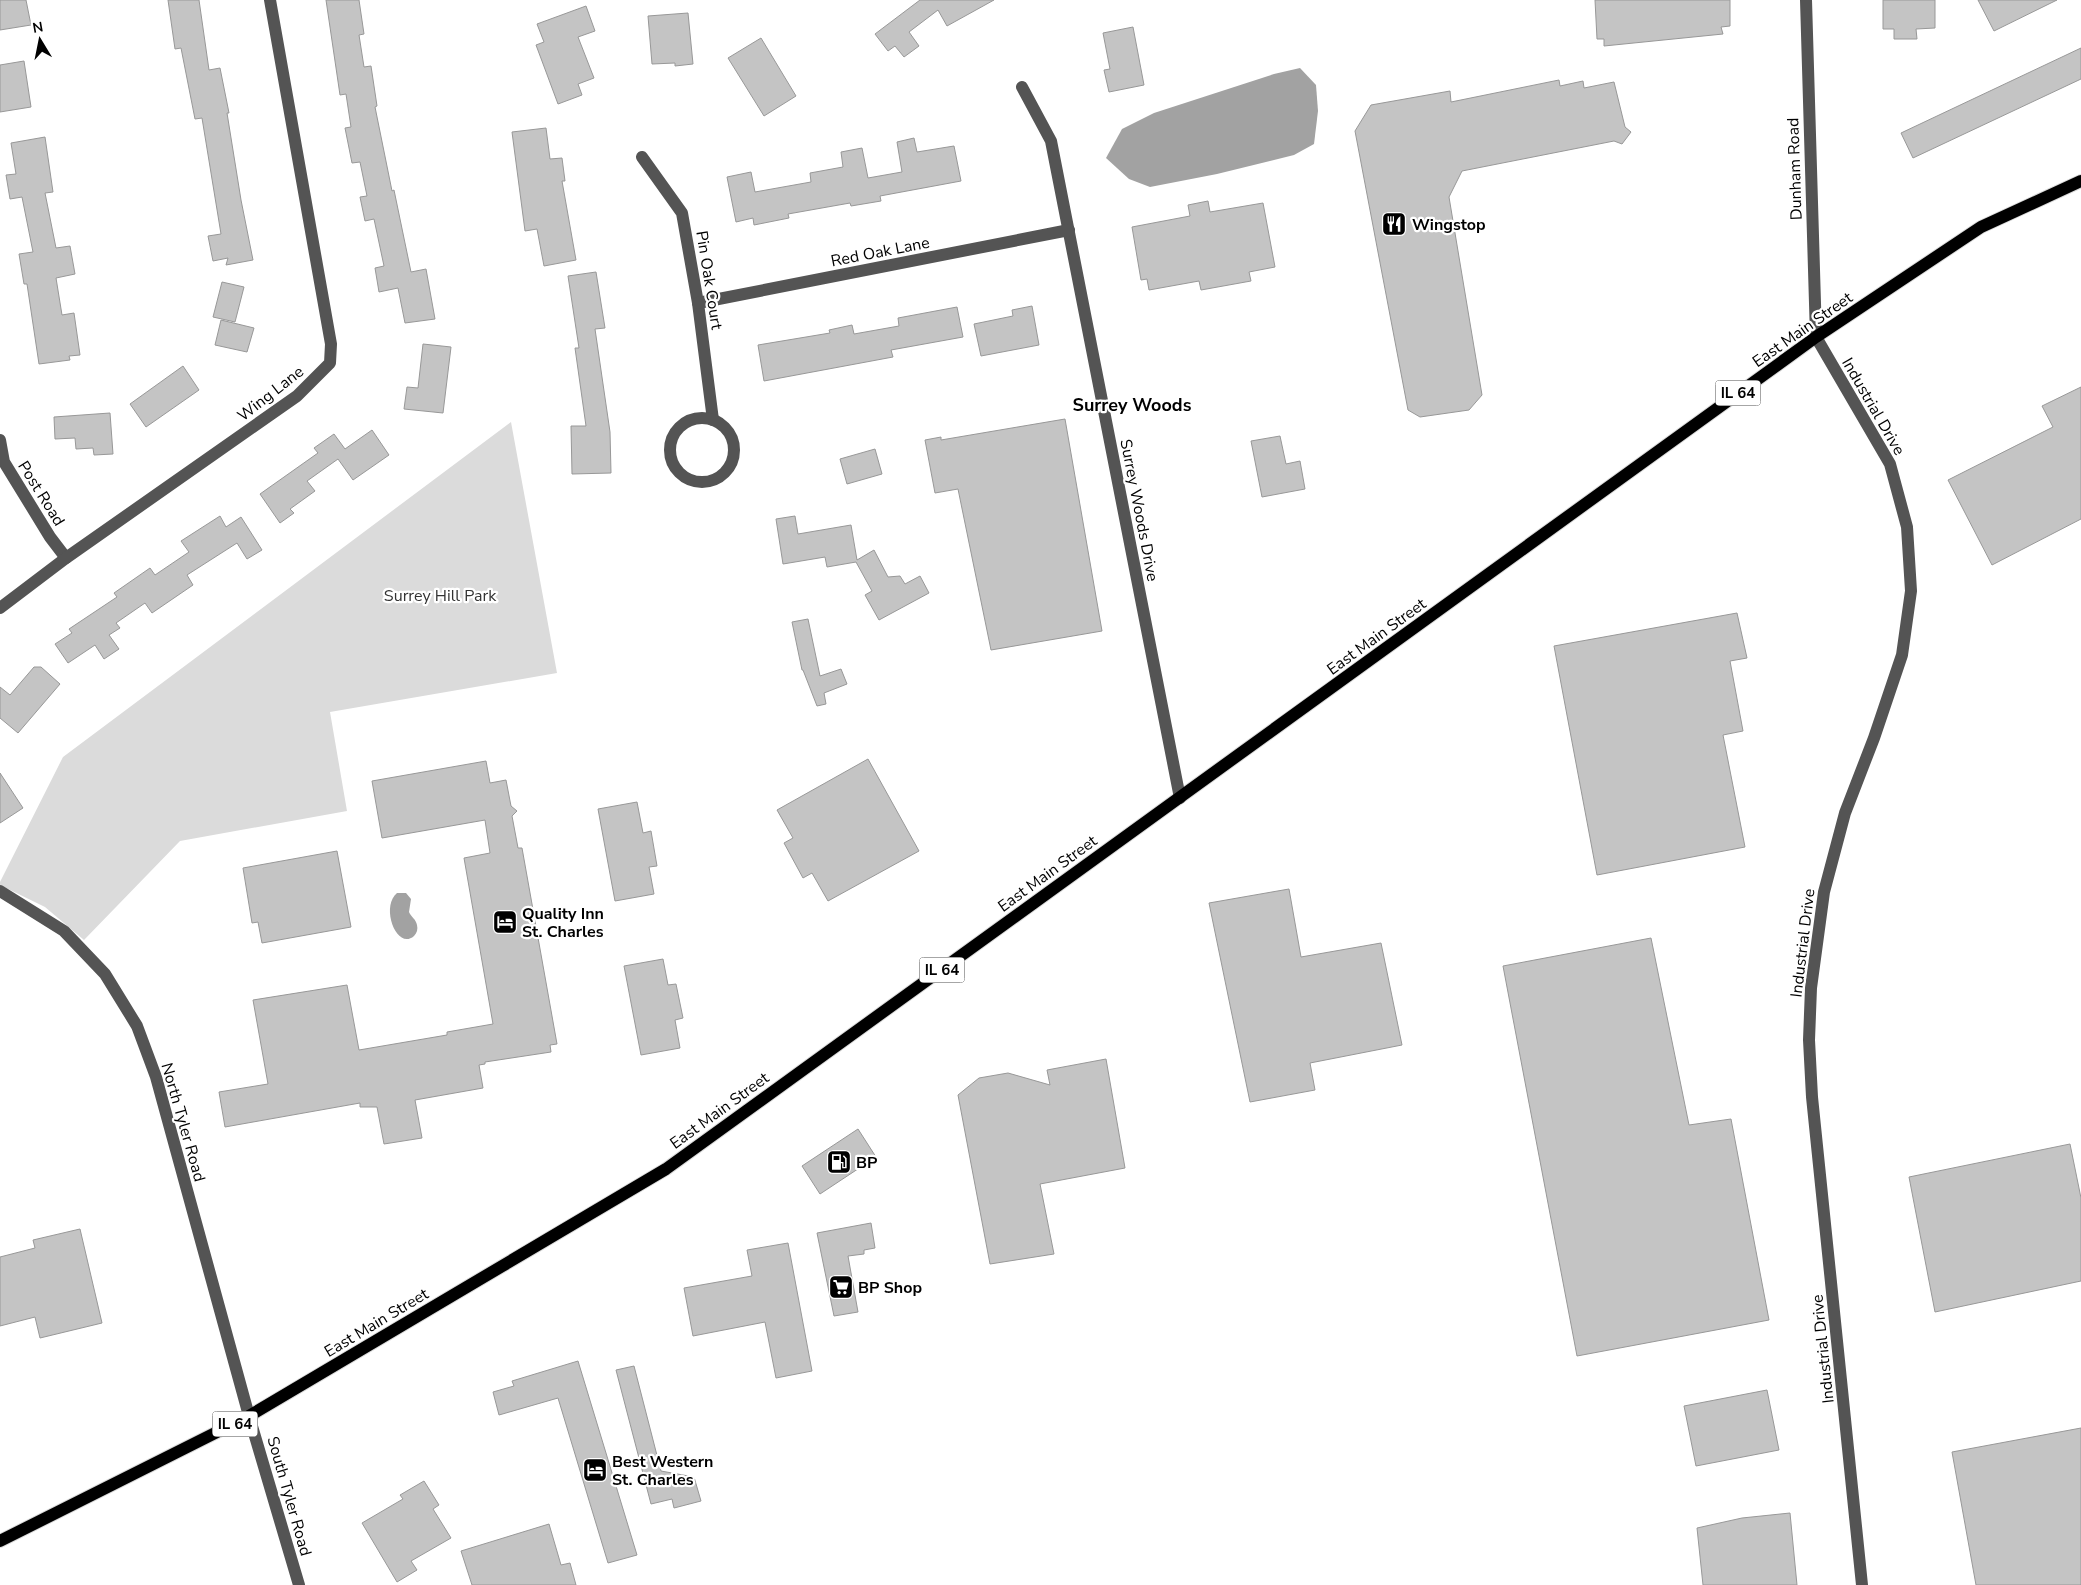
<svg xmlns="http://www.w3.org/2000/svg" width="2081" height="1585" font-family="'Nunito Sans',sans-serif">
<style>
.green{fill:#dbdbdb}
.water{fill:#a2a2a2}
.building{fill:#c4c4c4;stroke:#989898}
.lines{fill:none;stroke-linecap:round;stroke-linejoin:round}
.major-casing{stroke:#dbdbdb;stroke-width:14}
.minor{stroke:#545454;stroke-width:12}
.major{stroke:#000;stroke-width:12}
.labels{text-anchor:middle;stroke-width:4.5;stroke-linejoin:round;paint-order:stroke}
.shield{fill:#fff;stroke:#4c4c4c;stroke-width:1}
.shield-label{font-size:15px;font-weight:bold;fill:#000}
.street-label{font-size:16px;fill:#000;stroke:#fff}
.poi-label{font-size:16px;font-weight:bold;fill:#000;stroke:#fff;text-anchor:start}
.park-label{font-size:16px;fill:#323232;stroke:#fff}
.neighbourhood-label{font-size:18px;font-weight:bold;fill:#000;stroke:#fff}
</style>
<rect width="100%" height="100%" fill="#fff"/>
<!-- green -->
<path class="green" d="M 511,422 L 557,673 L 330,712 L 347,811 L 180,841 L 84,940 L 45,907 L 0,885 L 0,882 L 63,757 Z"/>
<!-- water -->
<g class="water">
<path d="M 1300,68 L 1316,85 L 1318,111 L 1314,144 L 1294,155 L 1217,174 L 1150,187 L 1129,179 L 1106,158 L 1122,129 L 1154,113 L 1274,74 Z"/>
<path d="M 397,893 L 406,893 L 411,899 L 409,912 C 411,917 416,919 417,925 C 418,929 417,933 414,936 C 397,951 380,907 397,893 Z"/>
</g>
<!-- building -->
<g class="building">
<path d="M 0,0 L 26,0 L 31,25 L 0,30 Z"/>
<path d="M 168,0 L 199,0 L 209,70 L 220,68 L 229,113 L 227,113 L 241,200 L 253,260 L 226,265 L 228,258 L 213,261 L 208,236 L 221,234 L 202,118 L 195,119 L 181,48 L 175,49 Z"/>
<path d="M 326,0 L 359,0 L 364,34 L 359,35 L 364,67 L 371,66 L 377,106 L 375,107 L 392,191 L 394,190 L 411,272 L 426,269 L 435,319 L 405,323 L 398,288 L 379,292 L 375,268 L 384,266 L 374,219 L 365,221 L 360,197 L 367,196 L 360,162 L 352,163 L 345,128 L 351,127 L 346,94 L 340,95 Z"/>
<path d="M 920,0 L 994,0 L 947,26 L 938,10 L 909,32 L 919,46 L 904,57 L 895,46 L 888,51 L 875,34 Z"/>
<path d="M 1595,0 L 1730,0 L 1730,26 L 1721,27 L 1723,34 L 1604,46 L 1604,39 L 1597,39 Z"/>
<path d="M 1883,0 L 1935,0 L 1935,28 L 1916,29 L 1917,39 L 1894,39 L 1894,29 L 1883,29 Z"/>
<path d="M 1978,0 L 2057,0 L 1994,31 Z"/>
<path d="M 586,6 L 595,31 L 578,37 L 594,78 L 578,84 L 582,95 L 558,104 L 536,45 L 544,42 L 537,24 Z"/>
<path d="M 688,13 L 693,64 L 675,66 L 675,63 L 652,64 L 648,16 Z"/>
<path d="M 1133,27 L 1144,85 L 1109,92 L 1104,70 L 1110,69 L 1103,33 Z"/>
<path d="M 761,38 L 796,96 L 764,116 L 728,58 Z"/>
<path d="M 2081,48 L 2081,79 L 1913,158 L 1901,133 Z"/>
<path d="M 24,61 L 31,107 L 0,112 L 0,65 Z"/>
<path d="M 1559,80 L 1560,86 L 1583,81 L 1584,88 L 1614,82 L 1625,127 L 1631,132 L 1622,144 L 1614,141 L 1462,171 L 1449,197 L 1482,395 L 1469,410 L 1420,417 L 1408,410 L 1355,131 L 1371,105 L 1450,91 L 1451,102 Z"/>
<path d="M 546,128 L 550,159 L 562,158 L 565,181 L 562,181 L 576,260 L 544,266 L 537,229 L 525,231 L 512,132 Z"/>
<path d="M 45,137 L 53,192 L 45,193 L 56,248 L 70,246 L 75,274 L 56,278 L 62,315 L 74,313 L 80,355 L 69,356 L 70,360 L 39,364 L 27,284 L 24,284 L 19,254 L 33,252 L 22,197 L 10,199 L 6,175 L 16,174 L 11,143 Z"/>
<path d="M 914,138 L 917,152 L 954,146 L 961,181 L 880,196 L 881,201 L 851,206 L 850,203 L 788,214 L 789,218 L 754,225 L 753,218 L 736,222 L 727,177 L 751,172 L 755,192 L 811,182 L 810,173 L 843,167 L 841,152 L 862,148 L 868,178 L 902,172 L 897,142 Z"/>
<path d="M 1208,201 L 1210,212 L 1263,203 L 1275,267 L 1249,272 L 1251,281 L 1201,290 L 1199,281 L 1149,290 L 1147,279 L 1141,280 L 1132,227 L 1190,216 L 1188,205 Z"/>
<path d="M 596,272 L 605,328 L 595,329 L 610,432 L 611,473 L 572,474 L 571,426 L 586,426 L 575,348 L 579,348 L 568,276 Z"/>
<path d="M 222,282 L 244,287 L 235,322 L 213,317 Z"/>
<path d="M 1032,306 L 1039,345 L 981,356 L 974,324 L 1013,316 L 1012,310 Z"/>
<path d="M 957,307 L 963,337 L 891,350 L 893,357 L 764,381 L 758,345 L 830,333 L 829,330 L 852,325 L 854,334 L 899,326 L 898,318 Z"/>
<path d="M 221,320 L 254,328 L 247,352 L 215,345 Z"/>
<path d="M 423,344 L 451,347 L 443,413 L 404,409 L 407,387 L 418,388 Z"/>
<path d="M 183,366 L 199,390 L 146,427 L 130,404 Z"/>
<path d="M 2081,387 L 2081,519 L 1992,565 L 1948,480 L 2053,427 L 2042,406 Z"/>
<path d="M 110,413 L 113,454 L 94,455 L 93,448 L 76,449 L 75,438 L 55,439 L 54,417 Z"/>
<path d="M 1065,419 L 1102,631 L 991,650 L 958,489 L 935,493 L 925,440 L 941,437 L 941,440 Z"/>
<path d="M 372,430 L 389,455 L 353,480 L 338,459 L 307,481 L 315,491 L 290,509 L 294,513 L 280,523 L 260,494 L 318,453 L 314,448 L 334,434 L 345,449 Z"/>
<path d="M 1280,436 L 1286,464 L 1300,461 L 1305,489 L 1262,497 L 1251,441 Z"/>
<path d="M 875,449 L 882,474 L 847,484 L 840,459 Z"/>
<path d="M 220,516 L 226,527 L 241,517 L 262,550 L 247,559 L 237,543 L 187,575 L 193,585 L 152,613 L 145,603 L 116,623 L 120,628 L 109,635 L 119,649 L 104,659 L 95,645 L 68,663 L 55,644 L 72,633 L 69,629 L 117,597 L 114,593 L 150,568 L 155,575 L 189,552 L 181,541 Z"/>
<path d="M 795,516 L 798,534 L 851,525 L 857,560 L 874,550 L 888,577 L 900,576 L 905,584 L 920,576 L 929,593 L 879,620 L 865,595 L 872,591 L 856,562 L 827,567 L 825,557 L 783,564 L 776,519 Z"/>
<path d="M 1737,613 L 1747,658 L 1730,661 L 1743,731 L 1723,735 L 1745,847 L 1597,875 L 1554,646 Z"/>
<path d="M 808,619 L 820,676 L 841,669 L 847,684 L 824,693 L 826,704 L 817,706 L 803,670 L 802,670 L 792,622 Z"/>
<path d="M 34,667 L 41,667 L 60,684 L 18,733 L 0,718 L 0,687 L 10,695 Z"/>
<path d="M 868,759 L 919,851 L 828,901 L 812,873 L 803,878 L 784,843 L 793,838 L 777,810 Z"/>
<path d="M 486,761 L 490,783 L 506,780 L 511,806 L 517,811 L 512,816 L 518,848 L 522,848 L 557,1044 L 550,1045 L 551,1052 L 485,1062 L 485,1064 L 479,1065 L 483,1088 L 415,1100 L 422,1138 L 384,1144 L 377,1107 L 360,1107 L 360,1103 L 225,1127 L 219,1092 L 268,1084 L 253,1000 L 347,985 L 359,1050 L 447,1035 L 447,1032 L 493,1024 L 464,858 L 490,853 L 485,820 L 382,838 L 372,781 Z"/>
<path d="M 0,773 L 23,808 L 0,823 Z"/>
<path d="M 637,802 L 643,833 L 651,831 L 657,866 L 649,867 L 654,894 L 615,901 L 598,809 Z"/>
<path d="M 337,851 L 351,927 L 262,943 L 258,922 L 252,923 L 243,868 Z"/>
<path d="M 1289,889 L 1301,957 L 1381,943 L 1402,1045 L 1310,1063 L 1315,1090 L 1250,1102 L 1209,903 Z"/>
<path d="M 1651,938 L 1689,1125 L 1731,1119 L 1769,1320 L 1577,1356 L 1503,966 Z"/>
<path d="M 663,959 L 668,985 L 676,984 L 683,1018 L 675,1020 L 680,1048 L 641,1055 L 624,966 Z"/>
<path d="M 1106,1059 L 1125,1168 L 1040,1184 L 1054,1254 L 990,1264 L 958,1095 L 979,1078 L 1008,1073 L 1050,1085 L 1047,1070 Z"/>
<path d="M 858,1129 L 876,1157 L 820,1194 L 802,1166 Z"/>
<path d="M 2070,1144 L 2081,1198 L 2081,1281 L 1935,1312 L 1909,1177 Z"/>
<path d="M 871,1223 L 875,1248 L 864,1250 L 864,1254 L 848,1256 L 858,1312 L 834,1316 L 817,1233 Z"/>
<path d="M 80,1229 L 102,1323 L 40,1338 L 35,1317 L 0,1326 L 0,1257 L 35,1248 L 33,1240 Z"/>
<path d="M 788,1243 L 812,1371 L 776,1378 L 765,1322 L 693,1336 L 684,1288 L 752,1276 L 747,1250 Z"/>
<path d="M 578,1361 L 637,1555 L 608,1563 L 558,1398 L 499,1415 L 493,1392 L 514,1386 L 512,1381 Z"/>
<path d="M 634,1366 L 661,1471 L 694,1477 L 701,1501 L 674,1508 L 672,1499 L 651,1504 L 616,1370 Z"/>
<path d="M 1767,1390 L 1779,1450 L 1696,1466 L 1684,1406 Z"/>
<path d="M 2081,1428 L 2081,1585 L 1976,1585 L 1952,1452 Z"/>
<path d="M 424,1481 L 439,1505 L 433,1509 L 451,1538 L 411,1561 L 417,1570 L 397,1582 L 362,1523 L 403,1499 L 400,1495 Z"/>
<path d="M 1790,1513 L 1797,1585 L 1703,1585 L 1697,1528 L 1742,1518 Z"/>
<path d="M 549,1524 L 561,1565 L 570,1563 L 576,1585 L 472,1585 L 461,1551 Z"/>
</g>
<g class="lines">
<defs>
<path id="major" d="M 0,1541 L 249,1416 L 666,1169 L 1816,337 L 1981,227 L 2081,181"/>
</defs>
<!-- major casing -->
<use href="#major" class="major-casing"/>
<!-- minor -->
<g class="minor">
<path d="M 1806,0 L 1816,337 L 1890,464 L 1907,527 L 1911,591 L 1902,655 L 1874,738 L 1845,813 L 1824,892 L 1811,988 L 1809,1040 L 1812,1097 L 1862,1585"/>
<path d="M 1022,87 L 1051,141 L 1180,798"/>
<path d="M 642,157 L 682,213 L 698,303 L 713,420"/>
<path d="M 698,303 L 1069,230"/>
<circle cx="702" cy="450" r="32"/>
<path d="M 0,440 L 4,462 L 50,537 L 66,558"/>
<path d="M 0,608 L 66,558 L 297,396 L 330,363 L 331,344 L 270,0"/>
<path d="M 0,891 L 64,931 L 105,974 L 137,1026 L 156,1077 L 249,1416 L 299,1585"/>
</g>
<!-- major -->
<use href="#major" class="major"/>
</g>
<!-- icons -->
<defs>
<symbol id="restaurant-square" viewBox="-11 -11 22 22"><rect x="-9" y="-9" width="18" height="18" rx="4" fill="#000" stroke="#fff"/><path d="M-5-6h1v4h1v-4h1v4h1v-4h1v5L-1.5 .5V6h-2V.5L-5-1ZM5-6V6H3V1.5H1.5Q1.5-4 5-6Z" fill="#fff"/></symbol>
<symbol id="hotel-square" viewBox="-11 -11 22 22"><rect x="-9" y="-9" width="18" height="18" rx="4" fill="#000" stroke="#fff"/><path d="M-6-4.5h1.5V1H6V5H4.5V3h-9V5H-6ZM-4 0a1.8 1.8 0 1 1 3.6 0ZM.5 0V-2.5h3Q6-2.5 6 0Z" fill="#fff"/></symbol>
<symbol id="fuel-square" viewBox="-11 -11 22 22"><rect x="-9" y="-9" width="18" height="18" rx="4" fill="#000" stroke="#fff"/><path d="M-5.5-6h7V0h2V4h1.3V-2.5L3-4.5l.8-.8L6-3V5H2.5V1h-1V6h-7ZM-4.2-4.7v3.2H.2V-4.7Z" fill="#fff"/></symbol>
<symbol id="supermarket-square" viewBox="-11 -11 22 22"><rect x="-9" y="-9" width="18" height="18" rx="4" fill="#000" stroke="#fff"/><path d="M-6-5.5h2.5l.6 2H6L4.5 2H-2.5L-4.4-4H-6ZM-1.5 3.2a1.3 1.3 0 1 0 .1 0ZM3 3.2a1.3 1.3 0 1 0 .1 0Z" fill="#fff"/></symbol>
</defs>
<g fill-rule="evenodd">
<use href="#restaurant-square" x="1380" y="210" width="28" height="28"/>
<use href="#hotel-square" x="491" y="908" width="28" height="28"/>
<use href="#fuel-square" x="825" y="1148" width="28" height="28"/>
<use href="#supermarket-square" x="827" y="1273" width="28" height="28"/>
<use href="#hotel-square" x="581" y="1456" width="28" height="28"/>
</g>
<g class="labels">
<!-- shield labels -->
<g class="shield">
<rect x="1715.5" y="380.5" width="45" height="25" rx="4"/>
<rect x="919.5" y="957.5" width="45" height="25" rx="4"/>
<rect x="212.5" y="1411.5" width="45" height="25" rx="4"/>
</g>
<g class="shield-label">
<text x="1738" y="398">IL 64</text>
<text x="942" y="975">IL 64</text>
<text x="235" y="1429">IL 64</text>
</g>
<!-- street labels -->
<g class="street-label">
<text transform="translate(1794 169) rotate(-92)" y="6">Dunham Road</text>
<text transform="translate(880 251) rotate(-11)" y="6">Red Oak Lane</text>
<text transform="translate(710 280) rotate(81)" y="6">Pin Oak Court</text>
<text transform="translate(1802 329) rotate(-35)" y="6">East Main Street</text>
<text transform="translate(270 393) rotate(-38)" y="6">Wing Lane</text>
<text transform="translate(1874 406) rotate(60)" y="6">Industrial Drive</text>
<text transform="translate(42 493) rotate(58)" y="6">Post Road</text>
<text transform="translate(1140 510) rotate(79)" y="6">Surrey Woods Drive</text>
<text transform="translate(1376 636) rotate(-36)" y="6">East Main Street</text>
<text transform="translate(1047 873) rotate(-36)" y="6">East Main Street</text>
<text transform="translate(1802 943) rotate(-83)" y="6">Industrial Drive</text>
<text transform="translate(719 1110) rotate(-36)" y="6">East Main Street</text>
<text transform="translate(184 1122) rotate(74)" y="6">North Tyler Road</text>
<text transform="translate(376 1322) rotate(-31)" y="6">East Main Street</text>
<text transform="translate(1822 1349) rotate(-96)" y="6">Industrial Drive</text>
<text transform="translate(290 1496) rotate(74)" y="6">South Tyler Road</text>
</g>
<!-- poi labels -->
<g class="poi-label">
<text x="1412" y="230">Wingstop</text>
<text x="522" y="919">Quality Inn<tspan x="522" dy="18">St. Charles</tspan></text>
<text x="856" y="1168">BP</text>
<text x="858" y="1293">BP Shop</text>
<text x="612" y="1467">Best Western<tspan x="612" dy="18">St. Charles</tspan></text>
</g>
<!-- park labels -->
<g class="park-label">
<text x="440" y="601">Surrey Hill Park</text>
</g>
<!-- neighbourhood labels -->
<g class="neighbourhood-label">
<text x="1132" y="411">Surrey Woods</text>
</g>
</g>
<!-- north arrow -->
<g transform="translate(40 40) rotate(350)" stroke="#ffffff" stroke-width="4" paint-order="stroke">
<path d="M0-4L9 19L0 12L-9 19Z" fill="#000000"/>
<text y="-8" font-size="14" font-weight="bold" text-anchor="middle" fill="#000000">N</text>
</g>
</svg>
